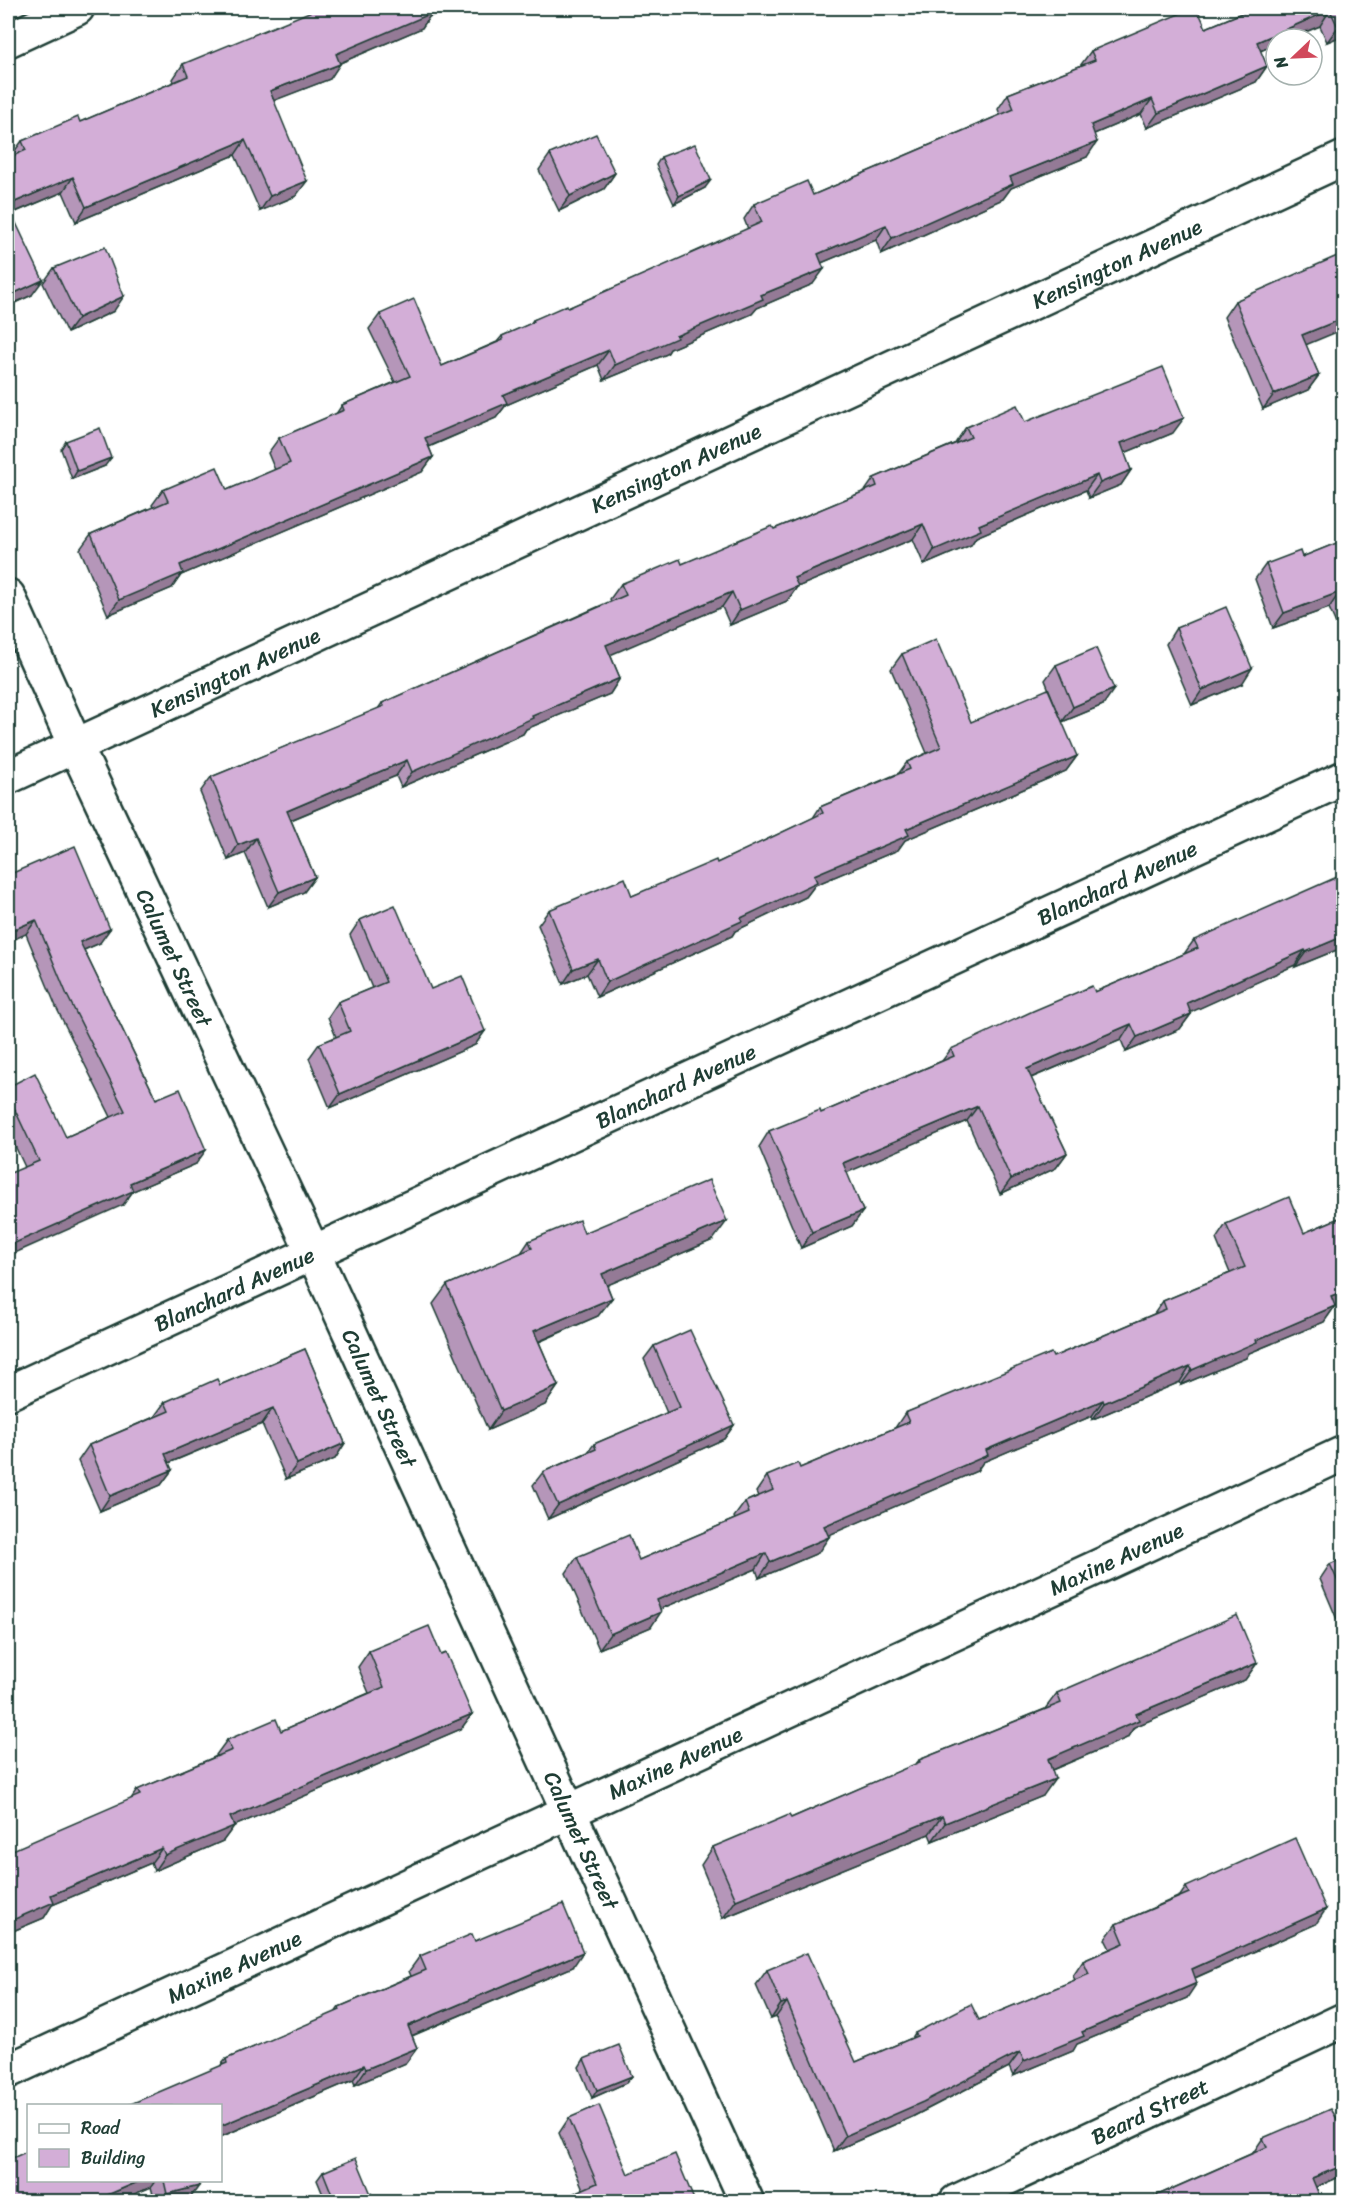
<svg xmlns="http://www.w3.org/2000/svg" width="1351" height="2209" font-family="Sriracha,sans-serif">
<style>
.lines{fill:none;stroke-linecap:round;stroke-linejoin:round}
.minor-casing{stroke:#1f3d34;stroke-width:38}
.minor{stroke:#fff;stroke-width:33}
.wall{fill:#b596b9;stroke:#1f3d34;stroke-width:1.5}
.shaded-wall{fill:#947a96;stroke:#1f3d34;stroke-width:1.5}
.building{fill:#d3aed7;stroke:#1f3d34;stroke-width:1.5}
.labels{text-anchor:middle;stroke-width:4.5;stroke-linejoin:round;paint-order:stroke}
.street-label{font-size:22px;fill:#1f3d34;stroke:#fff}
</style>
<rect width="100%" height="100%" fill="#fff"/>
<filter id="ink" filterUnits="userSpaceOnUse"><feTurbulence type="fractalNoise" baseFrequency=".0167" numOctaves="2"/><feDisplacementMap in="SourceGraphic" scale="12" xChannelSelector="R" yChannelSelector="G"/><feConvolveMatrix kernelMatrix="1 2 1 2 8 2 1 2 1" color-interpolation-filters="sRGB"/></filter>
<g filter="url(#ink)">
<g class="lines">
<defs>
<g id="minor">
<path d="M 8,40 L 77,8"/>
<path id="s1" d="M 8,596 L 75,745 L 313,1252 L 747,2202"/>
<path id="s2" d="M 8,777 L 1344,158"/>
<path id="s3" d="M 8,1393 L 1344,778"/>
<path id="s4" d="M 8,2071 L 1344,1453"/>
<path id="s5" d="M 956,2202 L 1344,2020"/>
</g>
</defs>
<!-- minor casing -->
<use href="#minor" class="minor-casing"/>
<!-- minor -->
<use href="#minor" class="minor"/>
</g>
<!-- wall -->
<g class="wall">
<path d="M 1251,8 L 1344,8 L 1344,35 L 1327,42 L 1320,26 L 1260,51 L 1267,66 L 1256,82 L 1147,128 L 1141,114 L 1094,134 L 1087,157 L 1011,188 L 1003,199 L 881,254 L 876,240 L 821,263 L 813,284 L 757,308 L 752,314 L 670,349 L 667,354 L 604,380 L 598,365 L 506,405 L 496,418 L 429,447 L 433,457 L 422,472 L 181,575 L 172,588 L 108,615 L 80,549 L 91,534 L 153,507 L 152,505 L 163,490 L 227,490 L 275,470 L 268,453 L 279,438 L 336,414 L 342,405 L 395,382 L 369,329 L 380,314 L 442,366 L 497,342 L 502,336 L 530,324 L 533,320 L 568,308 L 748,229 L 744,219 L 754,204 L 813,195 L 1000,115 L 998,109 L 1008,94 L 1080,66 L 1091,51 L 1206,28 L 1251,9 Z"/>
<path d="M 429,17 L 422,28 L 340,63 L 330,79 L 274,100 L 296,196 L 260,211 L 235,155 L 76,222 L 63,192 L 11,214 L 32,295 L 8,306 L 11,156 L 22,141 L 80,122 L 174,82 L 173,79 L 183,64 Z"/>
<path d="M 550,154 L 615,173 L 604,189 L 559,211 L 539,170 Z"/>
<path d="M 661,157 L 705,188 L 674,204 L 656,165 Z"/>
<path d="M 54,268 L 114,311 L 67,333 L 43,283 Z"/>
<path d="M 1235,301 L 1306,345 L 1319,375 L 1308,390 L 1263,409 L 1224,317 Z"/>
<path d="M 1025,422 L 1173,433 L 1124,453 L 1131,470 L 1121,485 L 1089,498 L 1086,490 L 976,537 L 971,545 L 924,565 L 913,539 L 797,587 L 787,601 L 730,625 L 722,607 L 610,654 L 620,678 L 610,694 L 526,729 L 523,734 L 401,787 L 396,776 L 291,820 L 315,877 L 304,892 L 268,907 L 245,853 L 228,860 L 200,792 L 211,777 L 378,709 L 382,703 L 611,601 L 610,599 L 621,584 L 682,564 L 774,529 L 865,491 L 874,478 L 956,443 L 956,442 L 966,427 Z"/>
<path d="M 66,441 L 105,466 L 72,479 L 61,449 Z"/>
<path d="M 1344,540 L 1344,623 L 1337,626 L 1329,608 L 1273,628 L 1255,579 L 1266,564 L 1302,557 Z"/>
<path d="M 1176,628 L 1242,684 L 1192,705 L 1166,644 Z"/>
<path d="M 902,654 L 971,722 L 1077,756 L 1066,771 L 905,840 L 898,850 L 815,885 L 806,897 L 735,931 L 732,936 L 597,997 L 587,974 L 563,984 L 538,925 L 549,910 L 632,896 L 717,863 L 813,818 L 820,807 L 899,773 L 907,762 L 927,753 L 891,669 Z"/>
<path d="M 1056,665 L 1103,705 L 1062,722 L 1045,680 Z"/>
<path d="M 8,875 L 100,943 L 84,950 L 156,1099 L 196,1164 L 133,1191 L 123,1205 L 25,1167 L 8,1131 L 8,1087 L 66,1137 L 111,1117 L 57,1009 L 26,934 Z"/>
<path d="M 360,920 L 431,989 L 485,1031 L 475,1045 L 330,1108 L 309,1058 L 319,1044 L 336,1037 L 328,1017 L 338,1002 L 372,988 L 350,935 Z"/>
<path d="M 1194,940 L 1344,947 L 1295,967 L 1295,965 L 1190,1012 L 1191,1014 L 1180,1029 L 1126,1052 L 1121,1040 L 1031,1078 L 1067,1153 L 1056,1168 L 1000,1194 L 967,1121 L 846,1172 L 863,1211 L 852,1226 L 801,1248 L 759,1147 L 769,1131 L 821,1113 L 942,1061 L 951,1049 L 1095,992 L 1184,954 Z"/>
<path d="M 1344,1216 L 1344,1302 L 1335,1306 L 1324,1322 L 1249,1353 L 1246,1358 L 1181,1385 L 1180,1382 L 1093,1419 L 1092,1416 L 983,1462 L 977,1471 L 828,1535 L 818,1553 L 759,1578 L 756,1569 L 660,1609 L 651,1627 L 599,1649 L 566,1573 L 577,1557 L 639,1560 L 735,1519 L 734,1517 L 745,1502 L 758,1496 L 756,1492 L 767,1476 L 800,1468 L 895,1428 L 905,1413 L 1053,1357 L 1154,1314 L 1163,1301 L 1230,1273 L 1216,1239 L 1226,1224 L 1304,1233 Z"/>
<path d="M 584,1233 L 713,1240 L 607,1285 L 612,1298 L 598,1316 L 539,1342 L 558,1386 L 545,1405 L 488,1430 L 433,1304 L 447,1285 L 521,1253 L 529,1241 Z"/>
<path d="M 654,1346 L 734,1425 L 724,1439 L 548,1519 L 533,1485 L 543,1472 L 588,1452 L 594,1444 L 667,1413 L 644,1359 Z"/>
<path d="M 305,1349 L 345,1443 L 335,1459 L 286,1479 L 262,1424 L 169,1463 L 172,1470 L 161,1485 L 100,1511 L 78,1461 L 89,1445 L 154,1417 L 165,1402 L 220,1385 Z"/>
<path d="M 1344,1558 L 1344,1636 L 1320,1579 L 1330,1564 Z"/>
<path d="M 369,1651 L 441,1655 L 472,1714 L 461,1729 L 234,1826 L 223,1841 L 154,1871 L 151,1863 L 52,1905 L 44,1918 L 8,1933 L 131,1799 L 137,1790 L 217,1756 L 216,1755 L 227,1740 L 281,1731 L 369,1693 L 358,1667 Z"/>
<path d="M 1257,1663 L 1245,1680 L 1134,1727 L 1127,1738 L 1052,1770 L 1043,1796 L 932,1841 L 929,1834 L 723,1918 L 701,1865 L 713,1847 L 791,1818 L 916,1764 L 919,1760 L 1045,1709 L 1057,1693 Z"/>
<path d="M 1186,1887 L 1316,1924 L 1195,1978 L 1187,1998 L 1077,2044 L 1073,2051 L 1013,2076 L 1009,2067 L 912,2117 L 834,2151 L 776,2017 L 771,2019 L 756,1985 L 767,1970 L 856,2062 L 912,2038 L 915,2033 L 979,2020 L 1075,1980 L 1073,1976 L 1083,1961 L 1110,1949 L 1105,1939 L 1116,1924 L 1180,1896 Z"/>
<path d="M 475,1941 L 573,1967 L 412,2036 L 417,2048 L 406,2063 L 355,2085 L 353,2080 L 220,2137 L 221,2065 L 226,2059 L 335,2013 L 339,2007 L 411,1976 L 409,1971 L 420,1956 Z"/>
<path d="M 584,2059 L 632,2076 L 626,2083 L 592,2098 L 579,2067 Z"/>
<path d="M 569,2118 L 628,2174 L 695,2202 L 583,2189 L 559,2133 Z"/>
<path d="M 1344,2130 L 1344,2175 L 1316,2187 L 1322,2202 L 1142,2202 L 1253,2153 L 1263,2138 Z"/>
<path d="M 323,2172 L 371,2194 L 366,2202 L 326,2202 L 317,2180 Z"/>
<path d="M 28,2181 L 198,2181 L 188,2201 L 187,2202 L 155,2202 L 151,2187 L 116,2202 L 8,2202 Z"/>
</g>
<!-- shaded-wall -->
<g class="shaded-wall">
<path d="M 429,8 L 451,8 L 429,17 L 422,28 L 326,69 L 336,54 Z"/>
<path d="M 1330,10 L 1320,26 L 1288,39 L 1276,39 L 1276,44 L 1246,57 L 1257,42 Z"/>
<path d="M 1344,25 L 1344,35 L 1327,42 L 1338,27 Z"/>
<path d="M 340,64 L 330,79 L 260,106 L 270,91 Z"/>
<path d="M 1267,66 L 1256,82 L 1147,128 L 1158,113 Z"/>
<path d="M 1152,99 L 1141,114 L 1080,140 L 1091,125 Z"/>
<path d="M 245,140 L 235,155 L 76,222 L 86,207 Z"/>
<path d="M 1097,142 L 1087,157 L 1011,188 L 1003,199 L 881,254 L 892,238 L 1010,177 Z"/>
<path d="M 615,173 L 604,189 L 559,211 L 570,196 Z"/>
<path d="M 73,177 L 63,192 L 8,215 L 8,205 Z"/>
<path d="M 711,180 L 705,188 L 674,204 L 679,196 Z"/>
<path d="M 307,181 L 296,196 L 260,211 L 270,196 Z"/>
<path d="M 886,225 L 876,240 L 807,269 L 818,254 Z"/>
<path d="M 824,269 L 813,284 L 757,308 L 752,314 L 670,349 L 667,354 L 604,380 L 615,365 L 761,295 Z"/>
<path d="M 43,280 L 32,295 L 8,306 L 8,296 Z"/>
<path d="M 124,296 L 114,311 L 67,333 L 78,318 Z"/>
<path d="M 1344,318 L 1344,329 L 1291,351 L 1302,335 Z"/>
<path d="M 609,350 L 598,365 L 506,405 L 496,418 L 414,453 L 425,438 L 503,395 Z"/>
<path d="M 1319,375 L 1308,390 L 1263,409 L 1274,394 Z"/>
<path d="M 1184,418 L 1173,433 L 1110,459 L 1121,443 Z"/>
<path d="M 433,457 L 422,472 L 181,575 L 172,588 L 108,615 L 119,600 L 180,565 Z"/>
<path d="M 111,458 L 105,466 L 72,479 L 77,471 Z"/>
<path d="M 1131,470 L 1121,485 L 1089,498 L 1100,483 Z"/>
<path d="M 1097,475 L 1086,490 L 976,537 L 971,545 L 924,565 L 934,550 L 979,525 Z"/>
<path d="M 923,524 L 913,539 L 797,587 L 787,601 L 730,625 L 740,610 L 794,578 Z"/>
<path d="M 732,592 L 722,607 L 596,661 L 606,645 Z"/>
<path d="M 1340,592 L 1329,608 L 1273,628 L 1284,613 Z"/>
<path d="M 1344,617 L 1344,623 L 1337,626 Z"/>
<path d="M 1252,668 L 1242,684 L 1192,705 L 1202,690 Z"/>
<path d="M 620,678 L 610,694 L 526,729 L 523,734 L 401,787 L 412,772 L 532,716 Z"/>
<path d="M 1114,689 L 1103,705 L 1062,722 L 1073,707 Z"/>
<path d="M 1077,756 L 1066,771 L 905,840 L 898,850 L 815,885 L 806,897 L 735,931 L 732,936 L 597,997 L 607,982 L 741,918 L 814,875 L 906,829 Z"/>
<path d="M 407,760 L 396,776 L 276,826 L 287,811 Z"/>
<path d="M 256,838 L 245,853 L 228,860 L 238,845 Z"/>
<path d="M 315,877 L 304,892 L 268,907 L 279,892 Z"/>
<path d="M 36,920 L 26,934 L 8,942 L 8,932 Z"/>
<path d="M 110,929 L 100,943 L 70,956 L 80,942 Z"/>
<path d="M 1344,936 L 1344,947 L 1295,967 L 1306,952 Z"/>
<path d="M 1305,950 L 1295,965 L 1176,1019 L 1187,1003 Z"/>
<path d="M 598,959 L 587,974 L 563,984 L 573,969 Z"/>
<path d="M 1191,1014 L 1180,1029 L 1126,1052 L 1137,1037 Z"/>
<path d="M 1131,1024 L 1121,1040 L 1016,1084 L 1027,1069 Z"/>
<path d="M 485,1031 L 475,1045 L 330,1108 L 340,1094 Z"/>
<path d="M 978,1106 L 967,1121 L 832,1179 L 843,1163 Z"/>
<path d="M 206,1150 L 196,1164 L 133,1191 L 123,1205 L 8,1256 L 8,1246 L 130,1183 Z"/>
<path d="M 1067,1153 L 1056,1168 L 1000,1194 L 1011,1179 Z"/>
<path d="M 863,1211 L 852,1226 L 801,1248 L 812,1232 Z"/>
<path d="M 727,1221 L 713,1240 L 589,1293 L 602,1274 Z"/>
<path d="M 1344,1291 L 1344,1302 L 1320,1312 L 1331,1296 Z"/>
<path d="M 612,1298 L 598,1316 L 521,1349 L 534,1331 Z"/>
<path d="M 1335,1306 L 1324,1322 L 1249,1353 L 1246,1358 L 1181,1385 L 1192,1370 L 1256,1340 Z"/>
<path d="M 1190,1366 L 1180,1382 L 1093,1419 L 1104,1403 Z"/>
<path d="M 558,1386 L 545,1405 L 488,1430 L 501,1411 Z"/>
<path d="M 1103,1400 L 1092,1416 L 983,1462 L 977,1471 L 813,1542 L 824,1526 L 986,1450 Z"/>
<path d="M 273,1408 L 262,1424 L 154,1469 L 165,1454 Z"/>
<path d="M 734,1425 L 724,1439 L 548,1519 L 558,1505 Z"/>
<path d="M 345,1443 L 335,1459 L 286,1479 L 297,1464 Z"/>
<path d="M 172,1470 L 161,1485 L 100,1511 L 110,1496 Z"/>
<path d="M 829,1537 L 818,1553 L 759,1578 L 770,1562 Z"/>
<path d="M 766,1553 L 756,1569 L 646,1615 L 657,1600 Z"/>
<path d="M 661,1612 L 651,1627 L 599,1649 L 610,1634 Z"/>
<path d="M 1257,1663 L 1245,1680 L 1134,1727 L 1127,1738 L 1035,1777 L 1048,1759 L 1136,1714 Z"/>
<path d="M 472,1714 L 461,1729 L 234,1826 L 223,1841 L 154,1871 L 165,1855 L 230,1817 Z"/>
<path d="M 1055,1779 L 1043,1796 L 932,1841 L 945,1823 Z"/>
<path d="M 942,1816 L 929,1834 L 723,1918 L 736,1900 Z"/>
<path d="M 162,1848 L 151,1863 L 52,1905 L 44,1918 L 8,1933 L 8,1922 L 51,1895 Z"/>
<path d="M 1326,1909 L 1316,1924 L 1181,1984 L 1192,1969 Z"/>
<path d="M 583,1952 L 573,1967 L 397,2042 L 408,2026 Z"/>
<path d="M 1197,1983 L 1187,1998 L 1077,2044 L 1073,2051 L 1013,2076 L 1024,2061 L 1082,2032 Z"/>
<path d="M 787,2002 L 776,2017 L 771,2019 L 781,2004 Z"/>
<path d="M 417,2048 L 406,2063 L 355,2085 L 366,2069 Z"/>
<path d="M 1020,2052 L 1009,2067 L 912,2117 L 834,2151 L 845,2136 Z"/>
<path d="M 364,2065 L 353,2080 L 220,2137 L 220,2126 Z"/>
<path d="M 632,2076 L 626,2083 L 592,2098 L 597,2090 Z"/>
<path d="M 1344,2165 L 1344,2175 L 1302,2193 L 1312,2178 Z"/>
<path d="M 140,2181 L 155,2181 L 151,2187 L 116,2202 L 91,2202 Z"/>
<path d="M 199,2186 L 188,2201 L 161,2202 L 167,2194 Z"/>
<path d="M 371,2194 L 366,2202 L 353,2202 Z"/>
</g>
<!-- building -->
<g class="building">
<path d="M 319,8 L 430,8 L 432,13 L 336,54 L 340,64 L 270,91 L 307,181 L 270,196 L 245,140 L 86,207 L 73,177 L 8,205 L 8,158 L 26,150 L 22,141 L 78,117 L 80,122 L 188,76 L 183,64 Z"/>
<path d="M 1193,8 L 1197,8 L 1206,28 L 1254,8 L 1344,8 L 1344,25 L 1338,27 L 1330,10 L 1257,42 L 1267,66 L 1158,113 L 1152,99 L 1091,125 L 1097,142 L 1010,177 L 1013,184 L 892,238 L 886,225 L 818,254 L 824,269 L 761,295 L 763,299 L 676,336 L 677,338 L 615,365 L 609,350 L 503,395 L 507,403 L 425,438 L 433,457 L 180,565 L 183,573 L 119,600 L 91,534 L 168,501 L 163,490 L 217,467 L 227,490 L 290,463 L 279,438 L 344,410 L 342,405 L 410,376 L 380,314 L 414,299 L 442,366 L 503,340 L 502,336 L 534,322 L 533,320 L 567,305 L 568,308 L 762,222 L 754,204 L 807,181 L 813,195 L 1014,109 L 1008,94 L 1095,60 L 1091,51 Z"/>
<path d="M 596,134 L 615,173 L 570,196 L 550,154 Z"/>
<path d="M 695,144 L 711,180 L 679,196 L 661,157 Z"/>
<path d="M 8,206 L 43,280 L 8,296 Z"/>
<path d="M 105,247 L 124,296 L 78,318 L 54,268 Z"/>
<path d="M 1344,253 L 1344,318 L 1302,335 L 1319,375 L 1274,394 L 1235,301 Z"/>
<path d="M 1163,367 L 1184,418 L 1121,443 L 1131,470 L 1100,483 L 1097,475 L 979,525 L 981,530 L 934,550 L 923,524 L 794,578 L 798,586 L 740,610 L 732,592 L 606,645 L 620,678 L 532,716 L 533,718 L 412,772 L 407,760 L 287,811 L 315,877 L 279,892 L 256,838 L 238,845 L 211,777 L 384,706 L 382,703 L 626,595 L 621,584 L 680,559 L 682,564 L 772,526 L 774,529 L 877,486 L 874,478 L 971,437 L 966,427 L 1017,405 L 1025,422 Z"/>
<path d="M 100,428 L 111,458 L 77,471 L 66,441 Z"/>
<path d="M 1344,540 L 1344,600 L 1340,592 L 1284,613 L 1266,564 L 1300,551 L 1302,557 Z"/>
<path d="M 1226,607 L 1252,668 L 1202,690 L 1176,628 Z"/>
<path d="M 936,639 L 971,722 L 1048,689 L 1077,756 L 906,829 L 909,835 L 814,875 L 817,882 L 741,918 L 742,921 L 607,982 L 598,959 L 573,969 L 549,910 L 625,878 L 632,896 L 716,860 L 717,863 L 823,813 L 820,807 L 910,769 L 907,762 L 941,747 L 902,654 Z"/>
<path d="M 1096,648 L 1114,689 L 1073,707 L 1056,665 Z"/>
<path d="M 75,846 L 110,929 L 80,942 L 156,1099 L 180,1089 L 206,1150 L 130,1183 L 133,1191 L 8,1246 L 8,1174 L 39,1161 L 8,1095 L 8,1087 L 35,1073 L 66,1137 L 125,1111 L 67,995 L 36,920 L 8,932 L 8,875 Z"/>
<path d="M 1344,874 L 1344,936 L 1306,952 L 1305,950 L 1187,1003 L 1191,1014 L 1137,1037 L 1131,1024 L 1027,1069 L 1067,1153 L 1011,1179 L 978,1106 L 843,1163 L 863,1211 L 812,1232 L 769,1131 L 820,1110 L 821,1113 L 954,1056 L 951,1049 L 1033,1011 L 1092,986 L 1095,992 L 1198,948 L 1194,940 Z"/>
<path d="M 395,905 L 431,989 L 462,976 L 485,1031 L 340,1094 L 319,1044 L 350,1031 L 338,1002 L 386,982 L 360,920 Z"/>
<path d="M 709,1180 L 727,1221 L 602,1274 L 612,1298 L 534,1331 L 558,1386 L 501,1411 L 447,1285 L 532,1248 L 529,1241 L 579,1220 L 584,1233 Z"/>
<path d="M 1289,1197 L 1304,1233 L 1344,1216 L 1344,1291 L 1331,1296 L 1335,1306 L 1256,1340 L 1257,1342 L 1192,1370 L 1190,1366 L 1104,1403 L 1103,1400 L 986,1450 L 988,1455 L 824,1526 L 829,1537 L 770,1562 L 766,1553 L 657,1600 L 661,1612 L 610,1634 L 577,1557 L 629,1535 L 639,1560 L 749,1513 L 745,1502 L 773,1490 L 767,1476 L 798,1463 L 800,1468 L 909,1422 L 905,1413 L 1051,1353 L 1053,1357 L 1166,1309 L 1163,1301 L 1245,1267 L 1226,1224 Z"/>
<path d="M 690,1330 L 734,1425 L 558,1505 L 543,1472 L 596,1449 L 594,1444 L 680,1407 L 654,1346 Z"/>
<path d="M 305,1349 L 345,1443 L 297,1464 L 273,1408 L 165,1454 L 172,1470 L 110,1496 L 89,1445 L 169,1411 L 165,1402 L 217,1379 L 220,1385 Z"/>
<path d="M 1344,1558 L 1344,1595 L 1330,1564 Z"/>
<path d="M 1237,1615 L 1257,1663 L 1136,1714 L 1139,1720 L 1048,1759 L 1055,1779 L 945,1823 L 942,1816 L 736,1900 L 713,1847 L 789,1815 L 791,1818 L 920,1762 L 919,1760 L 1061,1703 L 1057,1693 Z"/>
<path d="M 429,1626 L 441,1655 L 446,1653 L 472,1714 L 230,1817 L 234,1826 L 165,1855 L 162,1848 L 51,1895 L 54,1902 L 8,1922 L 8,1852 L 140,1795 L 137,1790 L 232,1750 L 227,1740 L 276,1719 L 281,1731 L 384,1687 L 369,1651 Z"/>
<path d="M 1295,1838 L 1326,1909 L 1192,1969 L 1197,1983 L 1082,2032 L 1084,2036 L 1024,2061 L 1020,2052 L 923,2102 L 845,2136 L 787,2002 L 781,2004 L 767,1970 L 807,1953 L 856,2062 L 917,2036 L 915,2033 L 971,2004 L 979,2020 L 1089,1974 L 1083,1961 L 1124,1943 L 1116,1924 L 1189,1893 L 1186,1887 Z"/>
<path d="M 563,1904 L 583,1952 L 408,2026 L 417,2048 L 366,2069 L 364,2065 L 220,2126 L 220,2106 L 126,2106 L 227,2063 L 226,2059 L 340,2010 L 339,2007 L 426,1970 L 420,1956 L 472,1934 L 475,1941 Z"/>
<path d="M 619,2045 L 632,2076 L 597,2090 L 584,2059 Z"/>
<path d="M 599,2105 L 628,2174 L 675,2154 L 695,2202 L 554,2202 L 597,2183 L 569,2118 Z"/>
<path d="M 1331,2109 L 1344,2130 L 1344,2165 L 1312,2178 L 1322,2202 L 1281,2202 L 1280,2199 L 1274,2202 L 1142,2202 L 1267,2147 L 1263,2138 Z"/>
<path d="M 28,2151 L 28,2181 L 140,2181 L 91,2202 L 8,2202 L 8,2160 Z"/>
<path d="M 356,2158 L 371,2194 L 353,2202 L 335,2202 L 323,2172 Z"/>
<path d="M 164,2181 L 198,2181 L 199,2186 L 167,2194 Z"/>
</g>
</g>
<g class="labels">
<!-- street labels -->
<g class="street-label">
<text dy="8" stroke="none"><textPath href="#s2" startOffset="1222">Kensington Avenue</textPath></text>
<text dy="8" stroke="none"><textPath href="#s2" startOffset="736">Kensington Avenue</textPath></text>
<text dy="8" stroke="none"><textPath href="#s2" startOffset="250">Kensington Avenue</textPath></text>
<text dy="8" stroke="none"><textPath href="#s3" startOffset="1221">Blanchard Avenue</textPath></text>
<text dy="8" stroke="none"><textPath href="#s1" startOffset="398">Calumet Street</textPath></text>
<text dy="8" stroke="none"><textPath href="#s3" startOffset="735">Blanchard Avenue</textPath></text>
<text dy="8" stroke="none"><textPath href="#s3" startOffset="249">Blanchard Avenue</textPath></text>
<text dy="8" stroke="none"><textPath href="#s1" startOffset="884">Calumet Street</textPath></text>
<text dy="8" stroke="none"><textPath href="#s4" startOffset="1221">Maxine Avenue</textPath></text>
<text dy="8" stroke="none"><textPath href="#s4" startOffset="735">Maxine Avenue</textPath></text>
<text dy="8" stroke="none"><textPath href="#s1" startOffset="1370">Calumet Street</textPath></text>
<text dy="8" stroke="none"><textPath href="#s4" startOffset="249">Maxine Avenue</textPath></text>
<text dy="8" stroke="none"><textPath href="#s5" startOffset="214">Beard Street</textPath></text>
</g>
</g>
<!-- margin -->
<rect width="1351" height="2209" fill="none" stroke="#fff" stroke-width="30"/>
<rect x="15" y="15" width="1321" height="2179" fill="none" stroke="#1f3d34" stroke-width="2" filter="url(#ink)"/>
<!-- legend -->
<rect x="27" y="2104" width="195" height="78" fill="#ffffff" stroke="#a5b1ae" stroke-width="1.5"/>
<rect x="39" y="2124" width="30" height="9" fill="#ffffff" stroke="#a5b1ae" stroke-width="1.5"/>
<text x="81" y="2134" font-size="18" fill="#1f3d34">Road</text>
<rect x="39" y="2149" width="30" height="18" fill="#d3aed7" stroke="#a5b1ae" stroke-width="1.5"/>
<text x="81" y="2164" font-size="18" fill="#1f3d34">Building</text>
<!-- north arrow -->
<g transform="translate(1294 57) rotate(247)"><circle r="28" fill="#ffffff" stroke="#a5b1ae" stroke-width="1.5"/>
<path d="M0-4.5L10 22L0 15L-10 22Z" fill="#d1495b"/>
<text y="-9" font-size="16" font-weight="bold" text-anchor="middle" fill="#1f3d34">N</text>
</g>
</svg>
